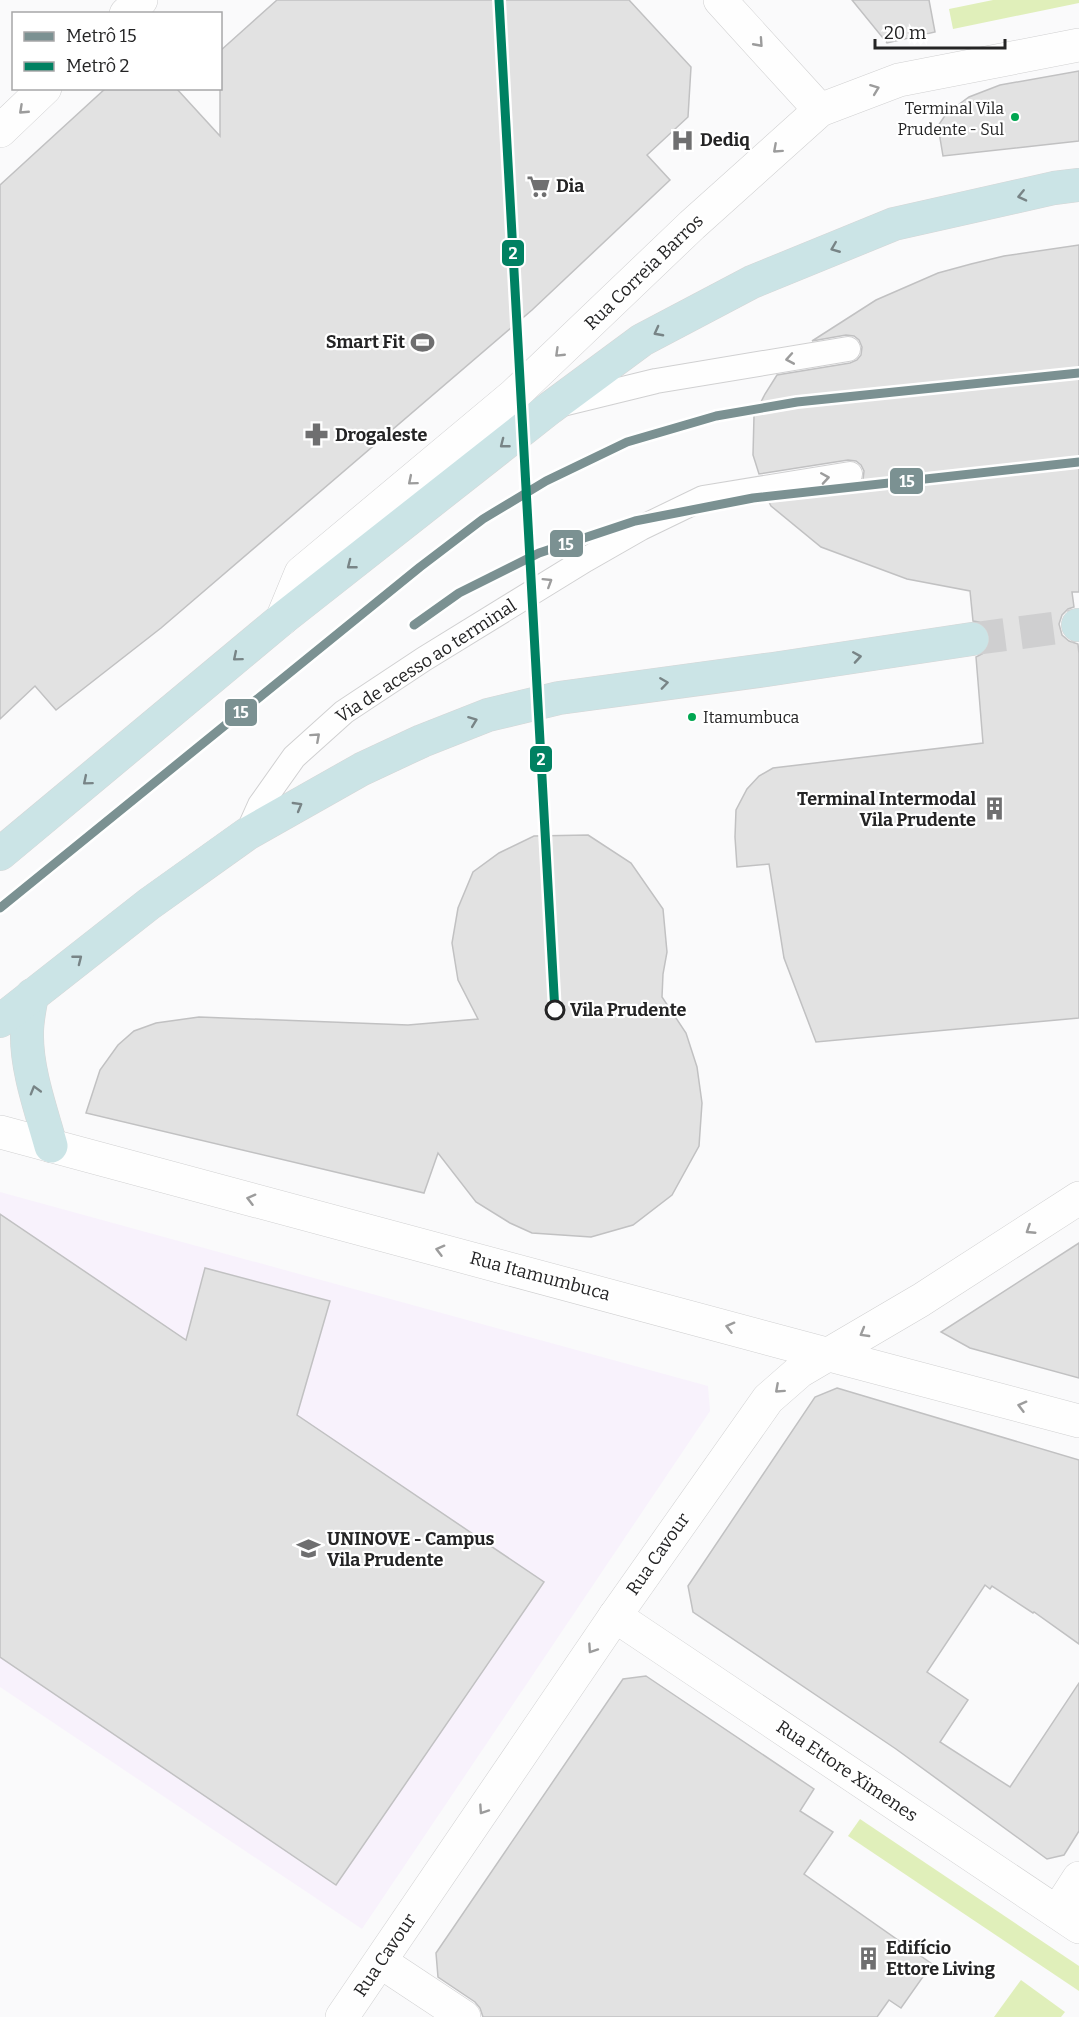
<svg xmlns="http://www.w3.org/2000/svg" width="1079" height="2017" font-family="Bitter,serif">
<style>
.education{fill:#f8f2fc}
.green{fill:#e0efba}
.building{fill:#e2e2e2;stroke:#c1c1c2;stroke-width:1.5}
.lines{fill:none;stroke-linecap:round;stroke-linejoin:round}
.highway-tunnel{stroke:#cfcfd0;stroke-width:33;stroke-dasharray:33 16;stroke-linecap:butt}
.lane-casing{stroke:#d0d0d1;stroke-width:26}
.street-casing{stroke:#d0d0d1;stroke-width:34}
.secondary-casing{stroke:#d0d0d1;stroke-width:34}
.highway-casing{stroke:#d6d6d6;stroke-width:34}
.lane{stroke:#fefefe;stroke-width:24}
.street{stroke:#fefefe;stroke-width:33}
.secondary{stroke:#fefefe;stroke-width:33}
.highway{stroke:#cbe4e6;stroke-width:33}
.metro-1-casing{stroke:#fff;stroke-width:14}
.metro-2-casing{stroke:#fff;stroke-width:14}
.metro-1{stroke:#7b9192;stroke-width:9}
.metro-2{stroke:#008162;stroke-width:9}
.oneway{stroke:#9c9c9c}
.oneway2{stroke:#788486}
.bus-dot{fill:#00a651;stroke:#fff;stroke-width:2}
.stop-dot{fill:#fff;stroke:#242425;stroke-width:3}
.labels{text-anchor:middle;stroke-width:4.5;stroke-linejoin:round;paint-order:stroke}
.bus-label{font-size:16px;fill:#242425;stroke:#fff;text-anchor:end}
.poi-label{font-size:18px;font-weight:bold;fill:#242425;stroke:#fff;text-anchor:start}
.street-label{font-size:18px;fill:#242425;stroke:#fff}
.stop-label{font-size:18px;font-weight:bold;fill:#242425;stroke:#fff;text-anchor:start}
.line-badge{stroke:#fff;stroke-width:2}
.badge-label{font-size:16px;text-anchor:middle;font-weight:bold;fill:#fff}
</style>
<rect width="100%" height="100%" fill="#fafafb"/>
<!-- education -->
<path class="education" d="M 0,1192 L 708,1386 L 710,1411 L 362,1929 L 0,1687 Z"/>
<!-- green -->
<g class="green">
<path d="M 993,0 L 1079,0 L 1079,3 L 953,29 L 949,9 Z"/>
<path d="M 860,1819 L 1079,1966 L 1079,1991 L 848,1836 Z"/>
<path d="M 1021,1980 L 1065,2012 L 1061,2017 L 994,2017 Z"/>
</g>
<!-- building -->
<g class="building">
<path d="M 277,0 L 629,0 L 691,67 L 688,117 L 647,155 L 670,180 L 532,310 L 161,628 L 56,710 L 35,686 L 0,719 L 0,185 L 106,88 L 176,88 L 220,136 L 220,51 Z"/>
<path d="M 852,0 L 929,0 L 935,32 L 887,43 Z"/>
<path d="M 1079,71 L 1079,141 L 943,156 L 938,126 L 946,114 L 969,97 L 1000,85 Z"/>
<path d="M 1079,245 L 1079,592 L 1072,592 L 1074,607 L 1068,609 L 1062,615 L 1059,624 L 1062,635 L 1069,641 L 1078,644 L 1079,654 L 1079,1018 L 816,1042 L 784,958 L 769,864 L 737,867 L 735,837 L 736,810 L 747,789 L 759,776 L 773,768 L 983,743 L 976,657 L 984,653 L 989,646 L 991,637 L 986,627 L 979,622 L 973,621 L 970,591 L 907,579 L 821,547 L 771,506 L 769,502 L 853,488 L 859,485 L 863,480 L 864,471 L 861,465 L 856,461 L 848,460 L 759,474 L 753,455 L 754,416 L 765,394 L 777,375 L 850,363 L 857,360 L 861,355 L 862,347 L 859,340 L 854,336 L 846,335 L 812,341 L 876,300 L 938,273 L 971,264 L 1004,256 Z"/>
<path d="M 588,835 L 631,863 L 663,909 L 667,952 L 663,974 L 662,997 L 686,1033 L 697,1067 L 702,1103 L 699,1146 L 672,1195 L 633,1225 L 591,1237 L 532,1233 L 510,1223 L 476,1202 L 438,1153 L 424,1193 L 86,1113 L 100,1070 L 118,1045 L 134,1031 L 156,1023 L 199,1017 L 408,1025 L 478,1019 L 458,980 L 452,943 L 458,908 L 473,872 L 499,853 L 534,836 Z"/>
<path d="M 0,1214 L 186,1340 L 205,1268 L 330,1301 L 297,1415 L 544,1582 L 336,1885 L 0,1657 Z"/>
<path d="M 1079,1243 L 1079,1378 L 970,1348 L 941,1332 Z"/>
<path d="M 837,1388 L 1079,1460 L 1079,1644 L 1034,1612 L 1033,1613 L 992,1586 L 990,1589 L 985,1585 L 927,1672 L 968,1700 L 940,1742 L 1010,1787 L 1079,1683 L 1079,1831 L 1064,1855 L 1047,1859 L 896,1749 L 693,1612 L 688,1586 L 815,1397 Z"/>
<path d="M 646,1676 L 814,1789 L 800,1811 L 833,1832 L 804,1874 L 932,1964 L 901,2008 L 889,2000 L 877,2017 L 483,2017 L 480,2008 L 475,2002 L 438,1977 L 436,1953 L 623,1679 Z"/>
</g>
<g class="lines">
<!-- highway-tunnel -->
<path class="highway-tunnel" d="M 972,639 L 1078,625"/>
<defs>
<g id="lane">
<path d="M 562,404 L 656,381 L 848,349"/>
<path d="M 247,834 L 260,805 L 294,757 L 344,712 L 424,659 L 585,560 L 641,528 L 703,498 L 850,474"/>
</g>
<g id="street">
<path d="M 720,0 L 820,110"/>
<path d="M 126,14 L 141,0"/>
<path d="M 0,131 L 45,88"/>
<path d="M 282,619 L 301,573 L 514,395 L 692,225 L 820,110 L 899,80 L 1079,45"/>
<path d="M 826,1354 L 1079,1421"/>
<path d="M 615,1616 L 1079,1927"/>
<path d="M 1057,1912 L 1079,1878"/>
<path d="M 381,1962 L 464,2017"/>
</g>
<g id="secondary">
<path d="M 0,1132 L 826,1354"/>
<path d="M 342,2017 L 615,1616 L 768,1399 L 800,1371 L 921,1300 L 1079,1198"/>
</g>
<g id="highway">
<path d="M 1078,625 L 1079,625"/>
<path d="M 0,854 L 282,619 L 550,408 L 642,340 L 752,282 L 894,224 L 1054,188 L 1079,185"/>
<path d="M 32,995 C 30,1007 27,1020 27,1032 C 26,1069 41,1110 51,1146"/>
<path d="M 0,1021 L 149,904 L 247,834 L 362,769 L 422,741 L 488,715 L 559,698 L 773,669 L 972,639"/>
</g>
</defs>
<!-- lane casing -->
<use href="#lane" class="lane-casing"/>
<!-- street casing -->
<use href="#street" class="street-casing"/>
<!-- secondary casing -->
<use href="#secondary" class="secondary-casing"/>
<!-- highway casing -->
<use href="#highway" class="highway-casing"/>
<!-- lane -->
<use href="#lane" class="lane"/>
<!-- street -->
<use href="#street" class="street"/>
<!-- secondary -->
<use href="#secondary" class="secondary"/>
<!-- highway -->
<use href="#highway" class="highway"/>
<defs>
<g id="metro-1">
<path d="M 414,625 L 459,593 L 539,553 L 635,521 L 753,498 L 1079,462"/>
<path d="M 0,908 L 420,567 L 483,519 L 546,481 L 627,442 L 716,416 L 797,402 L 1079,373"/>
</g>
<path id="metro-2" d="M 499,0 L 555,1012"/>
</defs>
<!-- metro-1 casing -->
<use href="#metro-1" class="metro-1-casing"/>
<!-- metro-2 casing -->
<use href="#metro-2" class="metro-2-casing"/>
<!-- metro-1 -->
<use href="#metro-1" class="metro-1"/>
<!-- metro-2 -->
<use href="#metro-2" class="metro-2"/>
</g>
<!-- one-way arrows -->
<defs><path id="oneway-chevron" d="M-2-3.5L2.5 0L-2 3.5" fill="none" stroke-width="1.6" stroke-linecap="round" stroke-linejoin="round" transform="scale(1.5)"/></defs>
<g class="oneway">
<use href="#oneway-chevron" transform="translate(759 43) rotate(48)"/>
<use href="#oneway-chevron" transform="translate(875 89) rotate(-21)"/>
<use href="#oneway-chevron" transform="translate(23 110) rotate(137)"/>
<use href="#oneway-chevron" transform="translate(777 149) rotate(138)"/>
<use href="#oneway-chevron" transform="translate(559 353) rotate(136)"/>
<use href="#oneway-chevron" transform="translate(790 359) rotate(170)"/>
<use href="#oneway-chevron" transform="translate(825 478) rotate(-9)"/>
<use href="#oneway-chevron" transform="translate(412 481) rotate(140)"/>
<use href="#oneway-chevron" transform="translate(548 582) rotate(-32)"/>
<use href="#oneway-chevron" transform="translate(316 737) rotate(-42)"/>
<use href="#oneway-chevron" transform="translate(251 1199) rotate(-165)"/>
<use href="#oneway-chevron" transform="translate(1030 1230) rotate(147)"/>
<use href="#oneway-chevron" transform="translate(440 1250) rotate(-165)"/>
<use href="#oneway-chevron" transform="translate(730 1327) rotate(-165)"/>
<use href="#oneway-chevron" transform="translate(864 1333) rotate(150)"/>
<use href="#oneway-chevron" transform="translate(779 1389) rotate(138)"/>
<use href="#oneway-chevron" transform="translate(1022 1406) rotate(-165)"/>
<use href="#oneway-chevron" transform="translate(592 1649) rotate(124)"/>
<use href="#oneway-chevron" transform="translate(483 1810) rotate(124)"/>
</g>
<g class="oneway2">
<use href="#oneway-chevron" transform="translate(1022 196) rotate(167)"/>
<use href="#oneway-chevron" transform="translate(835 248) rotate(158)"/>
<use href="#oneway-chevron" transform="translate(658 332) rotate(152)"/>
<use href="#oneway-chevron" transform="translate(504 444) rotate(142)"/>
<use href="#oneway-chevron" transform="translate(351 565) rotate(142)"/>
<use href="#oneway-chevron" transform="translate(237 657) rotate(140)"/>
<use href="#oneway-chevron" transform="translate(857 657) rotate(-9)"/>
<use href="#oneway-chevron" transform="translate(664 683) rotate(-8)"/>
<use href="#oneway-chevron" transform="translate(473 721) rotate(-21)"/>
<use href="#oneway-chevron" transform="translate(87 781) rotate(140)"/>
<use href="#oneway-chevron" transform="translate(298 806) rotate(-30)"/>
<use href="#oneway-chevron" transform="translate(78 959) rotate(-38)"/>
<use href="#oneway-chevron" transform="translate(35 1090) rotate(-106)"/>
</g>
<!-- icons -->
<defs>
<symbol id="hospital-bare" viewBox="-9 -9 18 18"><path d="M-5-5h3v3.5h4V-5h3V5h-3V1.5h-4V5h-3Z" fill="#6f6f70" stroke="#fff" stroke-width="2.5" paint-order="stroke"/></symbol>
<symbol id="supermarket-bare" viewBox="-9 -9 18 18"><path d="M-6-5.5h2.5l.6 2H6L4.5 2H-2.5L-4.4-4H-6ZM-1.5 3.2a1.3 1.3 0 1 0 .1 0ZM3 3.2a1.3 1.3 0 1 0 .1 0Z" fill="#6f6f70" stroke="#fff" stroke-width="2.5" paint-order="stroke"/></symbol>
<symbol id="stadium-bare" viewBox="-9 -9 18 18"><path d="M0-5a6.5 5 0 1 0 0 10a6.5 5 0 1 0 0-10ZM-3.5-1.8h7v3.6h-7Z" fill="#6f6f70" stroke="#fff" stroke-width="2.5" paint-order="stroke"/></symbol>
<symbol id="pharmacy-bare" viewBox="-9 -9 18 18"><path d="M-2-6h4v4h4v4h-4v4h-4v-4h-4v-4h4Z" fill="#6f6f70" stroke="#fff" stroke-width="2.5" paint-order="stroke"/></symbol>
<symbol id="building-bare" viewBox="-9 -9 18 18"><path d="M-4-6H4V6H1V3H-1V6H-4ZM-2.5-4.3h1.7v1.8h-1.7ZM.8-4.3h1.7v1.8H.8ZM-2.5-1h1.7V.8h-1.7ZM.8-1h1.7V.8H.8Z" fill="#6f6f70" stroke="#fff" stroke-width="2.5" paint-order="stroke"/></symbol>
<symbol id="university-bare" viewBox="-9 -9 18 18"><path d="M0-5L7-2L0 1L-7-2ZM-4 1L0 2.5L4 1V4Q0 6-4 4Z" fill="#6f6f70" stroke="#fff" stroke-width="2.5" paint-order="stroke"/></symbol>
</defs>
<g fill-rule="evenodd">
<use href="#hospital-bare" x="666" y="124" width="33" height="33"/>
<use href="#supermarket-bare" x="522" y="170" width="33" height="33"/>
<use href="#stadium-bare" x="406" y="326" width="33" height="33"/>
<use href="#pharmacy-bare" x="300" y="418" width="33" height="33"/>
<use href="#building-bare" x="978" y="792" width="33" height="33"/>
<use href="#university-bare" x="292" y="1532" width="33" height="33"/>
<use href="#building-bare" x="852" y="1942" width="33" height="33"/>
</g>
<!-- markers -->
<g class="bus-dot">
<circle cx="1015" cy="117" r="5"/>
<circle cx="692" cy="717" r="5"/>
</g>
<circle class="stop-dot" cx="555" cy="1010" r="9"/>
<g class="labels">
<!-- bus labels -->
<g class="bus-label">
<text x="1004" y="114">Terminal Vila<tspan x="1004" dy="21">Prudente - Sul</tspan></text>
<text x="703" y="723" text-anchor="start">Itamumbuca</text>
</g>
<!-- poi labels -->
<g class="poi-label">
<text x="700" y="146">Dediq</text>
<text x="556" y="192">Dia</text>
<text x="405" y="348" text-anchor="end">Smart Fit</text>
<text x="335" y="441">Drogaleste</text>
<text x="976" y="805" text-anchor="end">Terminal Intermodal<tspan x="976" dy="21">Vila Prudente</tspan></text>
<text x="327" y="1545">UNINOVE - Campus<tspan x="327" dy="21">Vila Prudente</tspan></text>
<text x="886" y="1954">Edifício<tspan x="886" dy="21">Ettore Living</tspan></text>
</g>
<!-- street labels -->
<g class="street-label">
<text transform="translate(644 272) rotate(-44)" y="6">Rua Correia Barros</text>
<text transform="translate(426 661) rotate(-33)" y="6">Via de acesso ao terminal</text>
<text transform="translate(540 1276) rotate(15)" y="6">Rua Itamumbuca</text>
<text transform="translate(658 1554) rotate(-55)" y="6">Rua Cavour</text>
<text transform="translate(847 1771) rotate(34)" y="6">Rua Ettore Ximenes</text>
<text transform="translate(385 1955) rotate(-56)" y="6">Rua Cavour</text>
</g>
<!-- stop labels -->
<g class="stop-label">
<text x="570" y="1016">Vila Prudente</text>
</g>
</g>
<g class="line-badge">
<rect x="501" y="239" width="24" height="28" rx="6" fill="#008162"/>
<rect x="889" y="467" width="35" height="28" rx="6" fill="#7b9192"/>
<rect x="549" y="529" width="35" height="29" rx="6" fill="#7b9192"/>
<rect x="224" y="698" width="34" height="29" rx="6" fill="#7b9192"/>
<rect x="529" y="745" width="24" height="28" rx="6" fill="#008162"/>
</g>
<g class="badge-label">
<text x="513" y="259">2</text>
<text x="907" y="487">15</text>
<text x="566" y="550">15</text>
<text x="241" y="718">15</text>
<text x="541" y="765">2</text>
</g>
<!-- legend -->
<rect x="12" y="12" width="210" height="78" fill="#ffffff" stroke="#a7a7a8" stroke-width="1.5"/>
<rect x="24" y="32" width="30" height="9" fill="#7b9192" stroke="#a7a7a8" stroke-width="1.5"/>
<text x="66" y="42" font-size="18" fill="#242425">Metrô 15</text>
<rect x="24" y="62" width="30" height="9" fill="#008162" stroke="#a7a7a8" stroke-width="1.5"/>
<text x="66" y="72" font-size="18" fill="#242425">Metrô 2</text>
<!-- scale -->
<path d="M875 39v9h130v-9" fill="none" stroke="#242425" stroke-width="3"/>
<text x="884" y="39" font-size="18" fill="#242425" stroke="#ffffff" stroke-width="4.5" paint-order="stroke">20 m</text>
</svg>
